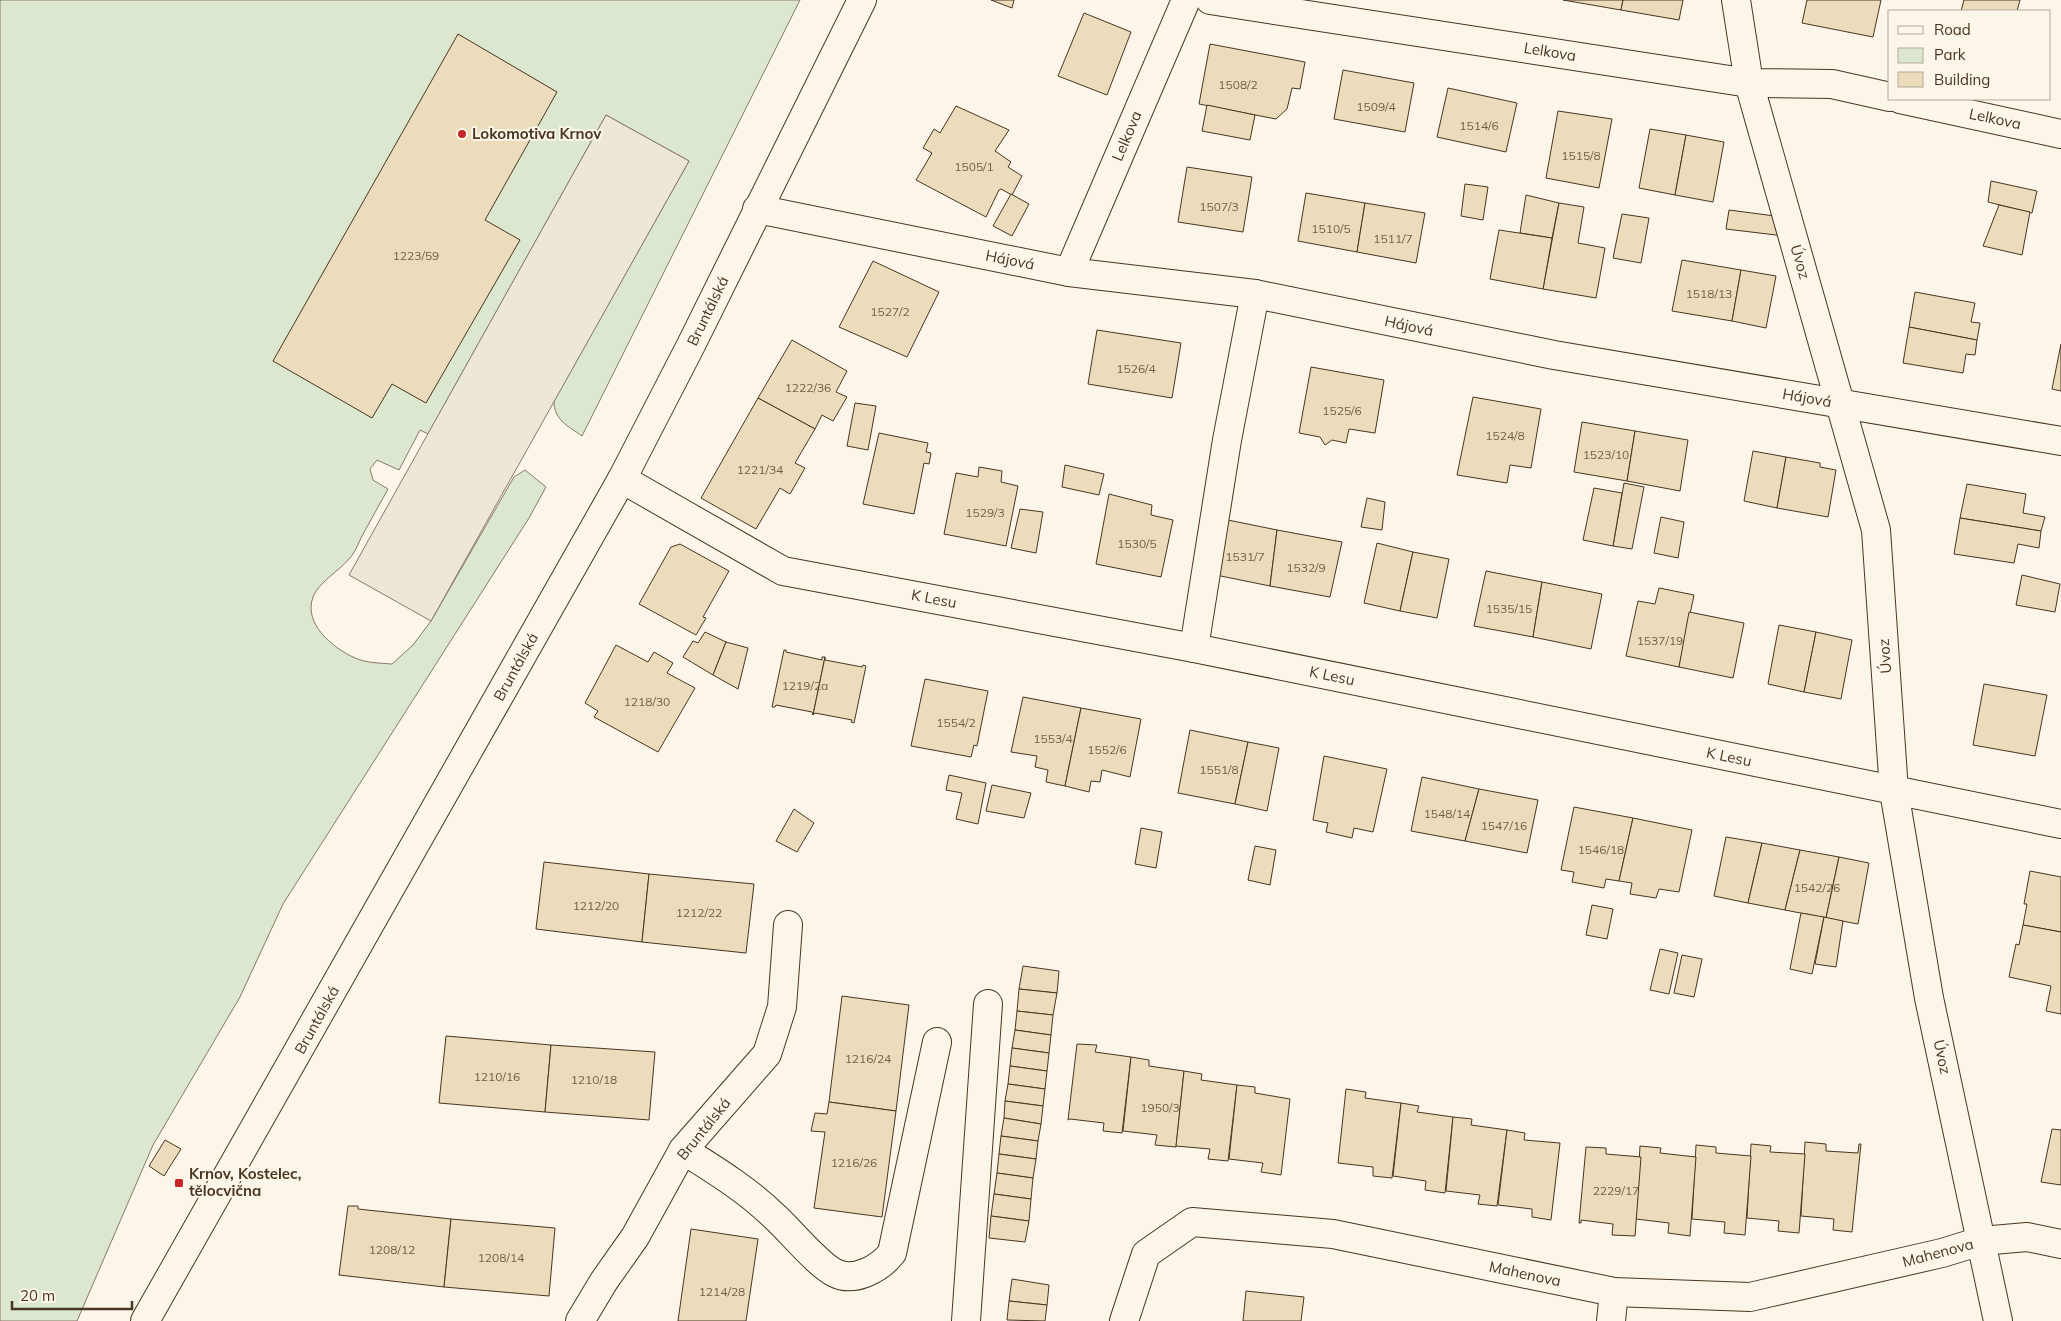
<svg xmlns="http://www.w3.org/2000/svg" width="2061" height="1321" font-family="Mulish,sans-serif">
<style>
.green{fill:#dce7d0;stroke:#887966}
.parking{fill:#ede7d9;stroke:#887966}
.building{fill:#ecdcbc;stroke:#4a3520}
.lines{fill:none;stroke-linecap:round;stroke-linejoin:round}
.street-casing{stroke:#4a3520;stroke-width:30}
.primary-casing{stroke:#4a3520;stroke-width:30}
.street{stroke:#fbf6e9;stroke-width:28}
.primary{stroke:#fbf6e9;stroke-width:28}
.poi-dot{fill:#c62828;stroke:#fbf6e9;stroke-width:2}
.labels{text-anchor:middle;stroke-width:4;stroke-linejoin:round;paint-order:stroke}
.number-label{font-size:12px;fill:#725f47}
.street-label{font-size:15px;fill:#4a3520;stroke:#fbf6e9}
.poi-label{font-size:15px;font-weight:bold;fill:#4a3520;stroke:#fbf6e9;text-anchor:start}
</style>
<rect width="100%" height="100%" fill="#fbf6e9"/>
<!-- green -->
<path class="green" d="M 0,0 L 800,0 L 582,436 C 568,426 554,420 554,401 L 689,161 L 606,115 L 428,434 L 420,430 L 399,470 L 377,460 L 370,469 L 373,480 L 388,489 C 379,505 371,520 362,536 C 358,544 355,553 349,559 C 339,571 318,583 313,597 C 303,624 333,648 355,658 C 366,663 380,663 392,664 L 413,645 L 431,621 L 514,477 L 525,470 L 546,487 L 529,518 L 283,904 L 240,997 L 153,1145 L 77,1321 L 0,1321 Z"/>
<!-- parking -->
<path class="parking" d="M 606,115 L 689,161 L 431,621 L 349,575 Z"/>
<!-- building -->
<g class="building">
<path d="M 991,0 L 1014,0 L 1012,8 Z"/>
<path d="M 1563,0 L 1623,0 L 1621,10 Z"/>
<path d="M 1623,0 L 1683,0 L 1679,20 L 1621,10 Z"/>
<path d="M 1807,0 L 1881,0 L 1873,37 L 1802,23 Z"/>
<path d="M 1964,0 L 2020,0 L 2017,11 L 1961,11 Z"/>
<path d="M 1084,13 L 1131,32 L 1107,95 L 1058,76 Z"/>
<path d="M 458,34 L 557,92 L 485,220 L 520,240 L 426,403 L 392,384 L 372,418 L 273,361 Z"/>
<path d="M 1210,44 L 1305,62 L 1300,89 L 1292,88 L 1287,109 L 1276,119 L 1199,104 Z"/>
<path d="M 1343,70 L 1414,83 L 1405,132 L 1334,119 Z"/>
<path d="M 1448,88 L 1517,103 L 1506,152 L 1437,137 Z"/>
<path d="M 1207,105 L 1255,115 L 1250,140 L 1202,131 Z"/>
<path d="M 956,106 L 1009,130 L 995,151 L 1011,162 L 1008,167 L 1022,176 L 1012,195 L 1001,189 L 999,190 L 986,217 L 916,180 L 932,153 L 923,148 L 934,129 L 940,133 Z"/>
<path d="M 1558,111 L 1612,119 L 1599,188 L 1546,178 Z"/>
<path d="M 1650,129 L 1686,135 L 1675,195 L 1639,188 Z"/>
<path d="M 1686,135 L 1724,142 L 1713,202 L 1675,195 Z"/>
<path d="M 1187,167 L 1252,177 L 1243,232 L 1178,222 Z"/>
<path d="M 1991,181 L 2037,191 L 2032,213 L 1988,202 Z"/>
<path d="M 1465,184 L 1488,187 L 1483,220 L 1461,216 Z"/>
<path d="M 1306,193 L 1365,203 L 1357,252 L 1298,241 Z"/>
<path d="M 1011,194 L 1029,204 L 1012,236 L 993,226 Z"/>
<path d="M 1526,195 L 1559,203 L 1552,238 L 1520,233 Z"/>
<path d="M 1365,203 L 1425,213 L 1416,263 L 1357,252 Z"/>
<path d="M 1559,203 L 1584,207 L 1578,243 L 1605,248 L 1596,298 L 1543,289 Z"/>
<path d="M 1999,205 L 2030,212 L 2022,255 L 1983,246 Z"/>
<path d="M 1729,210 L 1775,216 L 1784,236 L 1726,229 Z"/>
<path d="M 1622,214 L 1649,218 L 1641,263 L 1613,258 Z"/>
<path d="M 1499,230 L 1552,238 L 1543,289 L 1490,279 Z"/>
<path d="M 1682,260 L 1741,270 L 1732,321 L 1672,311 Z"/>
<path d="M 873,261 L 939,292 L 907,357 L 839,327 Z"/>
<path d="M 1741,270 L 1776,276 L 1766,328 L 1732,321 Z"/>
<path d="M 1915,292 L 1975,303 L 1971,322 L 1980,323 L 1977,340 L 1909,327 Z"/>
<path d="M 1909,327 L 1977,340 L 1975,355 L 1966,354 L 1963,373 L 1903,363 Z"/>
<path d="M 1097,330 L 1181,343 L 1172,398 L 1088,384 Z"/>
<path d="M 792,340 L 847,371 L 836,392 L 847,397 L 833,421 L 822,415 L 815,429 L 758,398 Z"/>
<path d="M 2061,344 L 2061,391 L 2052,389 Z"/>
<path d="M 1311,367 L 1384,380 L 1375,433 L 1349,429 L 1346,443 L 1332,440 L 1325,445 L 1320,437 L 1299,433 Z"/>
<path d="M 1473,397 L 1541,409 L 1531,468 L 1510,465 L 1507,483 L 1457,475 Z"/>
<path d="M 758,398 L 815,429 L 795,463 L 805,468 L 790,494 L 780,488 L 756,529 L 701,498 Z"/>
<path d="M 855,403 L 876,406 L 868,450 L 847,446 Z"/>
<path d="M 1582,422 L 1635,431 L 1627,481 L 1574,472 Z"/>
<path d="M 1635,431 L 1688,440 L 1680,491 L 1627,481 Z"/>
<path d="M 879,433 L 928,443 L 926,452 L 931,453 L 929,464 L 924,463 L 914,514 L 863,504 Z"/>
<path d="M 1753,451 L 1786,457 L 1777,508 L 1744,501 Z"/>
<path d="M 1786,457 L 1820,463 L 1820,467 L 1836,470 L 1828,517 L 1777,508 Z"/>
<path d="M 1065,465 L 1104,474 L 1099,495 L 1062,487 Z"/>
<path d="M 979,467 L 1002,471 L 1001,482 L 1018,486 L 1006,546 L 944,534 L 956,473 L 978,477 Z"/>
<path d="M 1624,483 L 1644,487 L 1632,549 L 1613,546 Z"/>
<path d="M 1967,484 L 2026,494 L 2023,513 L 2045,517 L 2041,531 L 1960,518 Z"/>
<path d="M 1594,488 L 1622,493 L 1613,546 L 1583,540 Z"/>
<path d="M 1109,494 L 1152,505 L 1151,515 L 1173,520 L 1161,577 L 1096,564 Z"/>
<path d="M 1367,498 L 1385,502 L 1382,530 L 1361,527 Z"/>
<path d="M 1020,509 L 1043,512 L 1036,553 L 1011,548 Z"/>
<path d="M 1661,517 L 1684,522 L 1678,558 L 1654,553 Z"/>
<path d="M 1960,518 L 2041,531 L 2039,548 L 2018,544 L 2014,563 L 1954,554 Z"/>
<path d="M 1223,519 L 1277,530 L 1270,586 L 1211,574 Z"/>
<path d="M 1277,530 L 1342,542 L 1330,597 L 1270,586 Z"/>
<path d="M 1377,543 L 1413,552 L 1400,611 L 1364,603 Z"/>
<path d="M 680,544 L 729,571 L 703,617 L 706,618 L 696,635 L 639,604 L 671,547 Z"/>
<path d="M 1413,552 L 1449,559 L 1437,618 L 1400,611 Z"/>
<path d="M 1486,571 L 1542,582 L 1533,637 L 1474,626 Z"/>
<path d="M 2022,575 L 2060,584 L 2055,612 L 2016,605 Z"/>
<path d="M 1542,582 L 1602,594 L 1591,649 L 1533,637 Z"/>
<path d="M 1659,588 L 1694,595 L 1679,667 L 1626,656 L 1638,601 L 1655,604 Z"/>
<path d="M 1689,612 L 1744,623 L 1733,678 L 1679,667 Z"/>
<path d="M 1779,625 L 1816,632 L 1804,692 L 1768,684 Z"/>
<path d="M 705,632 L 726,642 L 713,675 L 683,657 L 693,641 L 698,643 Z"/>
<path d="M 1816,632 L 1852,640 L 1841,699 L 1804,692 Z"/>
<path d="M 726,642 L 748,648 L 738,689 L 713,675 Z"/>
<path d="M 616,645 L 648,662 L 654,652 L 673,663 L 667,673 L 695,688 L 658,752 L 594,717 L 598,711 L 585,703 Z"/>
<path d="M 784,650 L 786,650 L 786,652 L 822,660 L 822,657 L 825,657 L 813,715 L 812,712 L 776,705 L 775,707 L 772,707 Z"/>
<path d="M 825,657 L 825,660 L 862,667 L 863,665 L 866,666 L 854,723 L 851,722 L 852,720 L 815,713 L 813,715 Z"/>
<path d="M 925,679 L 988,691 L 977,746 L 974,745 L 971,757 L 911,746 Z"/>
<path d="M 1984,684 L 2047,695 L 2035,756 L 1973,745 Z"/>
<path d="M 1023,697 L 1081,708 L 1065,786 L 1046,782 L 1048,770 L 1035,767 L 1037,756 L 1011,752 Z"/>
<path d="M 1081,708 L 1141,719 L 1130,777 L 1102,770 L 1100,782 L 1091,781 L 1089,792 L 1065,786 Z"/>
<path d="M 1190,730 L 1248,742 L 1235,804 L 1178,793 Z"/>
<path d="M 1248,742 L 1279,748 L 1267,811 L 1235,804 Z"/>
<path d="M 1324,756 L 1387,769 L 1373,832 L 1354,828 L 1352,838 L 1326,832 L 1328,823 L 1313,820 Z"/>
<path d="M 949,775 L 986,783 L 978,824 L 956,819 L 962,793 L 946,790 Z"/>
<path d="M 1422,777 L 1479,789 L 1465,841 L 1411,831 Z"/>
<path d="M 992,785 L 1031,793 L 1024,818 L 986,811 Z"/>
<path d="M 1479,789 L 1538,800 L 1527,853 L 1465,841 Z"/>
<path d="M 1574,807 L 1633,818 L 1619,881 L 1606,879 L 1604,888 L 1572,882 L 1574,872 L 1561,870 Z"/>
<path d="M 794,809 L 814,823 L 797,852 L 776,841 Z"/>
<path d="M 1633,818 L 1692,830 L 1679,892 L 1659,889 L 1656,898 L 1630,894 L 1632,883 L 1619,881 Z"/>
<path d="M 1141,828 L 1162,832 L 1156,868 L 1135,864 Z"/>
<path d="M 1726,837 L 1762,843 L 1748,903 L 1714,896 Z"/>
<path d="M 1762,843 L 1800,850 L 1785,910 L 1748,903 Z"/>
<path d="M 1255,846 L 1276,850 L 1270,885 L 1248,880 Z"/>
<path d="M 1800,850 L 1839,857 L 1826,918 L 1785,910 Z"/>
<path d="M 1839,857 L 1869,863 L 1858,924 L 1826,918 Z"/>
<path d="M 544,862 L 649,874 L 642,942 L 536,929 Z"/>
<path d="M 2030,871 L 2061,877 L 2061,932 L 2023,925 L 2027,904 L 2024,904 Z"/>
<path d="M 649,874 L 754,884 L 746,953 L 642,942 Z"/>
<path d="M 1592,905 L 1613,909 L 1607,939 L 1586,935 Z"/>
<path d="M 1801,913 L 1824,917 L 1812,974 L 1790,969 Z"/>
<path d="M 1824,917 L 1843,921 L 1836,967 L 1815,964 Z"/>
<path d="M 2023,925 L 2061,932 L 2061,1014 L 2046,1011 L 2051,986 L 2009,977 L 2016,944 L 2019,945 Z"/>
<path d="M 1660,949 L 1678,953 L 1669,994 L 1650,990 Z"/>
<path d="M 1682,955 L 1702,959 L 1694,997 L 1674,993 Z"/>
<path d="M 1023,966 L 1059,971 L 1057,993 L 1019,989 Z"/>
<path d="M 1019,989 L 1057,993 L 1053,1015 L 1017,1011 Z"/>
<path d="M 842,996 L 909,1005 L 896,1111 L 829,1102 Z"/>
<path d="M 1017,1011 L 1053,1015 L 1051,1035 L 1015,1030 Z"/>
<path d="M 1015,1030 L 1051,1035 L 1049,1053 L 1012,1048 Z"/>
<path d="M 446,1036 L 551,1045 L 545,1112 L 439,1103 Z"/>
<path d="M 1077,1044 L 1097,1045 L 1095,1052 L 1131,1057 L 1122,1133 L 1103,1131 L 1104,1123 L 1070,1119 L 1068,1120 Z"/>
<path d="M 551,1045 L 655,1052 L 649,1120 L 545,1112 Z"/>
<path d="M 1012,1048 L 1049,1053 L 1047,1071 L 1010,1066 Z"/>
<path d="M 1131,1057 L 1149,1060 L 1149,1066 L 1184,1071 L 1176,1147 L 1155,1145 L 1157,1135 L 1123,1131 Z"/>
<path d="M 1010,1066 L 1047,1071 L 1045,1089 L 1008,1084 Z"/>
<path d="M 1184,1071 L 1202,1074 L 1201,1080 L 1237,1085 L 1228,1161 L 1208,1159 L 1210,1149 L 1176,1146 Z"/>
<path d="M 1008,1084 L 1045,1089 L 1043,1106 L 1005,1101 Z"/>
<path d="M 1237,1085 L 1255,1087 L 1255,1093 L 1290,1099 L 1281,1175 L 1261,1172 L 1263,1163 L 1229,1159 Z"/>
<path d="M 1346,1089 L 1366,1092 L 1365,1098 L 1401,1103 L 1392,1178 L 1373,1176 L 1373,1167 L 1338,1163 Z"/>
<path d="M 1005,1101 L 1043,1106 L 1041,1124 L 1004,1118 Z"/>
<path d="M 829,1102 L 896,1111 L 882,1217 L 814,1208 L 825,1132 L 811,1131 L 815,1113 L 827,1114 Z"/>
<path d="M 1401,1103 L 1419,1106 L 1417,1112 L 1453,1117 L 1445,1193 L 1425,1190 L 1426,1181 L 1393,1176 Z"/>
<path d="M 1453,1117 L 1472,1119 L 1471,1125 L 1507,1130 L 1497,1206 L 1478,1204 L 1480,1195 L 1446,1191 Z"/>
<path d="M 1004,1118 L 1041,1124 L 1038,1141 L 1001,1136 Z"/>
<path d="M 2052,1129 L 2061,1130 L 2061,1185 L 2041,1182 Z"/>
<path d="M 1507,1130 L 1525,1133 L 1524,1140 L 1560,1143 L 1551,1220 L 1532,1217 L 1532,1209 L 1498,1205 Z"/>
<path d="M 1001,1136 L 1038,1141 L 1036,1159 L 999,1154 Z"/>
<path d="M 165,1140 L 181,1149 L 164,1176 L 149,1166 Z"/>
<path d="M 1805,1142 L 1826,1144 L 1826,1151 L 1858,1153 L 1859,1144 L 1861,1144 L 1852,1232 L 1833,1230 L 1834,1219 L 1801,1216 Z"/>
<path d="M 1751,1144 L 1771,1146 L 1770,1152 L 1805,1154 L 1799,1233 L 1778,1231 L 1779,1221 L 1747,1218 Z"/>
<path d="M 1696,1145 L 1716,1147 L 1716,1153 L 1751,1156 L 1745,1235 L 1724,1233 L 1725,1222 L 1692,1219 Z"/>
<path d="M 1640,1146 L 1661,1148 L 1660,1153 L 1696,1157 L 1690,1236 L 1668,1233 L 1669,1223 L 1636,1219 Z"/>
<path d="M 1586,1147 L 1606,1148 L 1606,1154 L 1641,1157 L 1635,1236 L 1612,1235 L 1613,1224 L 1581,1220 L 1581,1223 L 1579,1223 Z"/>
<path d="M 999,1154 L 1036,1159 L 1033,1178 L 997,1173 Z"/>
<path d="M 997,1173 L 1033,1178 L 1031,1199 L 994,1194 Z"/>
<path d="M 994,1194 L 1031,1199 L 1029,1221 L 991,1216 Z"/>
<path d="M 348,1206 L 358,1206 L 358,1209 L 451,1219 L 444,1287 L 339,1275 Z"/>
<path d="M 991,1216 L 1029,1221 L 1025,1242 L 989,1238 Z"/>
<path d="M 451,1219 L 555,1228 L 549,1296 L 444,1287 Z"/>
<path d="M 691,1229 L 758,1239 L 746,1321 L 678,1321 Z"/>
<path d="M 1012,1279 L 1049,1285 L 1047,1305 L 1009,1301 Z"/>
<path d="M 1246,1291 L 1304,1297 L 1301,1321 L 1243,1321 Z"/>
<path d="M 1009,1301 L 1047,1305 L 1045,1321 L 1007,1320 Z"/>
</g>
<g class="lines">
<defs>
<g id="street">
<path d="M 1210,0 L 1749,83 L 1832,84 L 1890,97"/>
<path d="M 1736,0 L 1749,83 L 1876,530 L 1894,791 L 1929,998 L 1998,1321"/>
<path d="M 1900,99 L 2061,134"/>
<path d="M 757,209 L 1069,272 L 1255,294 L 1554,355 L 2061,441"/>
<path d="M 1069,272 L 1186,0"/>
<path d="M 622,479 L 783,571 L 1194,648 L 2061,824"/>
<path d="M 1194,648 L 1227,440 L 1255,294"/>
<path d="M 683,1150 C 715,1170 746,1189 773,1215 C 790,1230 817,1264 835,1273 C 855,1283 880,1268 892,1253 L 937,1042"/>
<path d="M 580,1321 L 604,1281 L 635,1237 L 683,1150 L 767,1054 L 782,1007 L 788,925"/>
<path d="M 966,1321 L 988,1004"/>
<path d="M 1124,1321 L 1146,1254 L 1192,1222 L 1333,1234 L 1614,1292 L 1750,1297 L 1942,1253 L 1981,1241 L 2027,1237 L 2061,1244"/>
<path d="M 1611,1321 L 1614,1292"/>
</g>
<path id="primary" d="M 145,1321 L 622,479 L 691,345 L 862,0"/>
</defs>
<!-- street casing -->
<use href="#street" class="street-casing"/>
<!-- primary casing -->
<use href="#primary" class="primary-casing"/>
<!-- street -->
<use href="#street" class="street"/>
<!-- primary -->
<use href="#primary" class="primary"/>
</g>
<!-- markers -->
<g class="poi-dot">
<circle cx="462" cy="134" r="5"/>
<rect x="174" y="1178" width="10" height="10" rx="2.5"/>
</g>
<g class="labels">
<!-- number labels -->
<g class="number-label">
<text x="1238" y="89">1508/2</text>
<text x="1376" y="111">1509/4</text>
<text x="1479" y="130">1514/6</text>
<text x="1581" y="160">1515/8</text>
<text x="974" y="171">1505/1</text>
<text x="1219" y="211">1507/3</text>
<text x="1331" y="233">1510/5</text>
<text x="1393" y="243">1511/7</text>
<text x="416" y="260">1223/59</text>
<text x="1709" y="298">1518/13</text>
<text x="890" y="316">1527/2</text>
<text x="1136" y="373">1526/4</text>
<text x="808" y="392">1222/36</text>
<text x="1342" y="415">1525/6</text>
<text x="1505" y="440">1524/8</text>
<text x="1606" y="459">1523/10</text>
<text x="760" y="474">1221/34</text>
<text x="985" y="517">1529/3</text>
<text x="1137" y="548">1530/5</text>
<text x="1245" y="561">1531/7</text>
<text x="1306" y="572">1532/9</text>
<text x="1509" y="613">1535/15</text>
<text x="1660" y="645">1537/19</text>
<text x="805" y="690">1219/2a</text>
<text x="647" y="706">1218/30</text>
<text x="956" y="727">1554/2</text>
<text x="1053" y="743">1553/4</text>
<text x="1107" y="754">1552/6</text>
<text x="1219" y="774">1551/8</text>
<text x="1447" y="818">1548/14</text>
<text x="1504" y="830">1547/16</text>
<text x="1601" y="854">1546/18</text>
<text x="1817" y="892">1542/26</text>
<text x="596" y="910">1212/20</text>
<text x="699" y="917">1212/22</text>
<text x="868" y="1063">1216/24</text>
<text x="497" y="1081">1210/16</text>
<text x="594" y="1084">1210/18</text>
<text x="1160" y="1112">1950/3</text>
<text x="854" y="1167">1216/26</text>
<text x="1616" y="1195">2229/17</text>
<text x="392" y="1254">1208/12</text>
<text x="501" y="1262">1208/14</text>
<text x="722" y="1296">1214/28</text>
</g>
<!-- street labels -->
<g class="street-label">
<text transform="translate(1550 52) rotate(9)" y="5">Lelkova</text>
<text transform="translate(1995 119) rotate(12)" y="5">Lelkova</text>
<text transform="translate(1127 136) rotate(-67)" y="5">Lelkova</text>
<text transform="translate(1010 260) rotate(11)" y="5">Hájová</text>
<text transform="translate(1800 262) rotate(74)" y="5">Úvoz</text>
<text transform="translate(708 311) rotate(-64)" y="5">Bruntálská</text>
<text transform="translate(1409 326) rotate(12)" y="5">Hájová</text>
<text transform="translate(1807 398) rotate(10)" y="5">Hájová</text>
<text transform="translate(934 599) rotate(11)" y="5">K Lesu</text>
<text transform="translate(1885 656) rotate(-94)" y="5">Úvoz</text>
<text transform="translate(516 667) rotate(-61)" y="5">Bruntálská</text>
<text transform="translate(1332 676) rotate(12)" y="5">K Lesu</text>
<text transform="translate(1729 757) rotate(12)" y="5">K Lesu</text>
<text transform="translate(317 1020) rotate(-61)" y="5">Bruntálská</text>
<text transform="translate(1942 1057) rotate(78)" y="5">Úvoz</text>
<text transform="translate(704 1129) rotate(-51)" y="5">Bruntálská</text>
<text transform="translate(1938 1253) rotate(-15)" y="5">Mahenova</text>
<text transform="translate(1525 1274) rotate(12)" y="5">Mahenova</text>
</g>
<!-- poi labels -->
<g class="poi-label">
<text x="472" y="139">Lokomotiva Krnov</text>
<text x="189" y="1179">Krnov, Kostelec,<tspan x="189" dy="17">tělocvična</tspan></text>
</g>
</g>
<!-- legend -->
<rect x="1888" y="10" width="162" height="90" fill="#fbf6e9" stroke="#b4a999"/>
<rect x="1898" y="26" width="25" height="8" fill="#fbf6e9" stroke="#b4a999"/>
<text x="1934" y="35" font-size="15" fill="#4a3520">Road</text>
<rect x="1898" y="48" width="25" height="15" fill="#dce7d0" stroke="#b4a999"/>
<text x="1934" y="60" font-size="15" fill="#4a3520">Park</text>
<rect x="1898" y="72" width="25" height="15" fill="#ecdcbc" stroke="#b4a999"/>
<text x="1934" y="85" font-size="15" fill="#4a3520">Building</text>
<!-- scale -->
<path d="M12 1301v8h120v-8" fill="none" stroke="#4a3520" stroke-width="2.5"/>
<text x="20" y="1301" font-size="15" fill="#4a3520" stroke="#fbf6e9" stroke-width="4" paint-order="stroke">20 m</text>
</svg>
